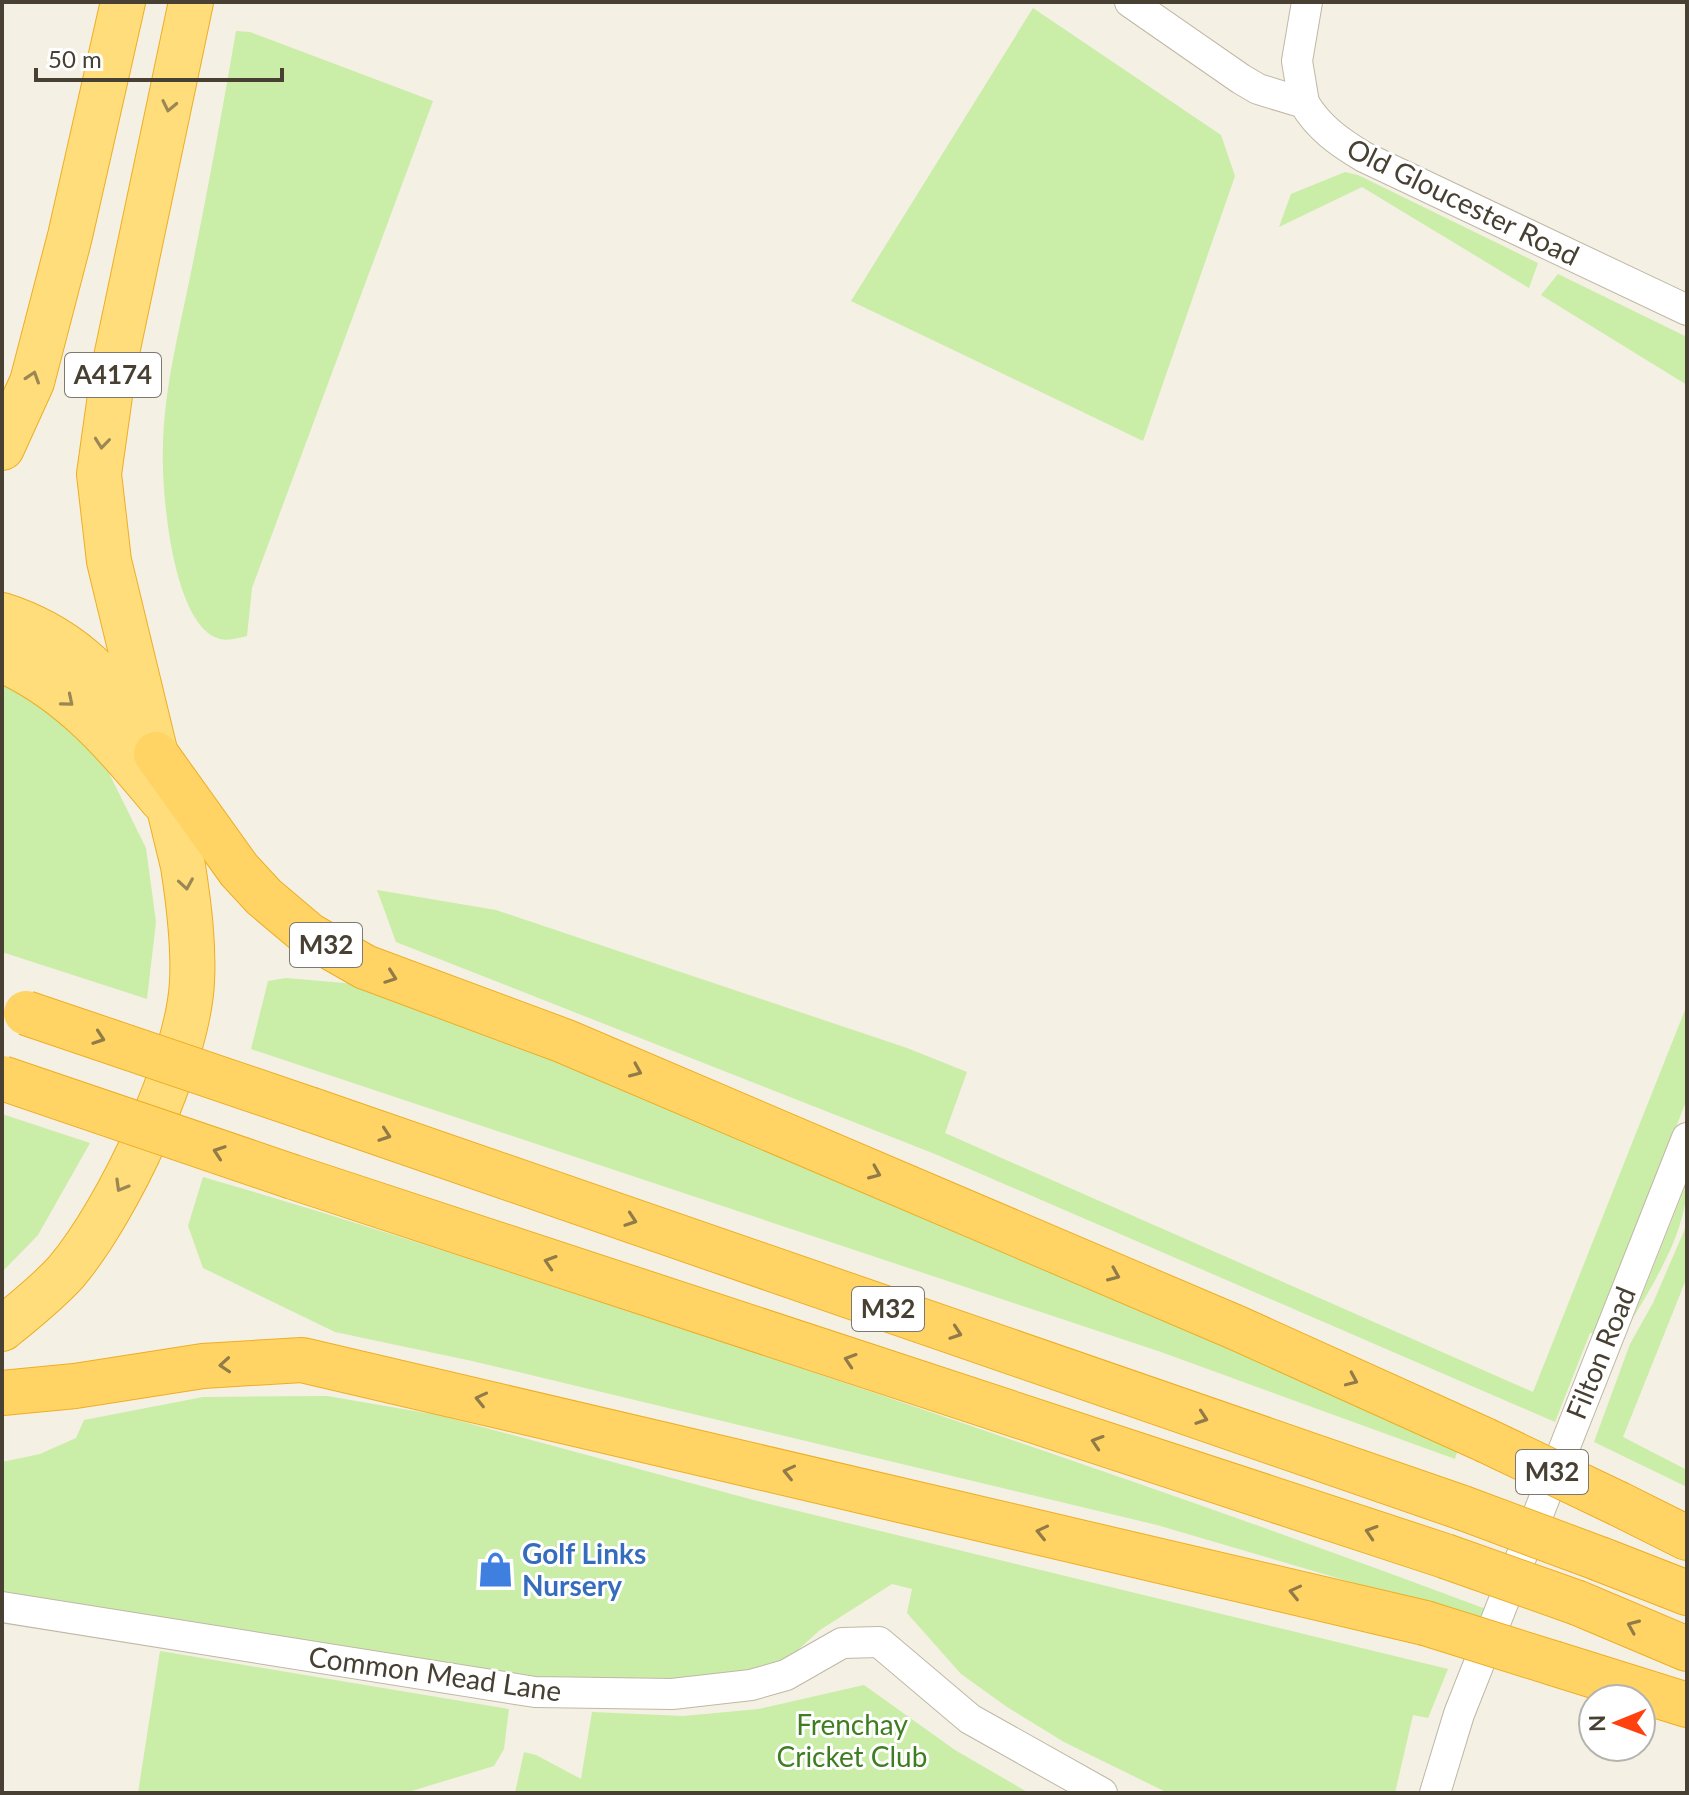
<svg xmlns="http://www.w3.org/2000/svg" width="1689" height="1795" font-family="Lato,sans-serif">
<style>
.green{fill:#caeda8}
.lines{fill:none;stroke-linecap:round;stroke-linejoin:round}
.minor-casing{stroke:#c0b8a5;stroke-width:32}
.trunk-casing{stroke:#eeae24;stroke-width:46}
.motorway-casing{stroke:#eeae24;stroke-width:46}
.minor{stroke:#fff;stroke-width:30}
.trunk{stroke:#ffdd7b;stroke-width:44}
.motorway{stroke:#ffd464;stroke-width:44}
.motorway-bridge-casing{stroke:#eeae24;stroke-width:46;stroke-linecap:butt}
.motorway-bridge{stroke:#ffd464;stroke-width:44}
.oneway{stroke:#9a8753}
.oneway2{stroke:#917b47}
.labels{text-anchor:middle;stroke-width:6;stroke-linejoin:round;paint-order:stroke}
.shield{fill:#fff;stroke:#7e7970;stroke-width:2}
.shield-label{font-size:26px;font-weight:bold;fill:#474033}
.street-label{font-size:28px;fill:#474033;stroke:#fff}
.shop-label{font-size:28px;font-weight:bold;fill:#366cbe;stroke:#fff;text-anchor:start}
.park-label{font-size:28px;fill:#3f7e20;stroke:#fff}
</style>
<rect width="100%" height="100%" fill="#f4f0e4"/>
<!-- green -->
<g class="green">
<path d="M 1033,8 L 1221,135 L 1235,176 L 1143,441 L 851,301 Z"/>
<path d="M 236,31 L 250,32 L 433,101 L 252,588 L 247,636 C 238,638 226,642 217,638 C 172,621 161,489 163,446 C 164,389 179,332 190,277 C 207,195 222,113 236,31 Z"/>
<path d="M 1345,172 L 1358,175 L 1538,263 L 1529,288 L 1362,187 L 1279,227 L 1291,194 Z"/>
<path d="M 1558,274 L 1687,337 L 1687,385 L 1541,295 Z"/>
<path d="M 2,679 L 58,711 L 102,759 L 146,848 L 156,922 L 147,999 L 2,952 Z"/>
<path d="M 377,890 L 496,910 L 907,1048 L 967,1072 L 945,1133 L 1533,1392 L 1687,1005 L 1687,1099 L 1595,1334 L 1590,1333 L 1555,1422 L 935,1154 L 396,942 Z"/>
<path d="M 286,978 L 379,986 L 625,1082 L 1458,1449 L 1455,1459 L 1161,1352 L 251,1049 L 268,981 Z"/>
<path d="M 2,1114 L 90,1143 L 38,1235 L 2,1272 Z"/>
<path d="M 203,1177 C 383,1229 560,1289 738,1347 C 991,1432 1244,1518 1494,1612 L 1474,1618 L 1157,1525 L 472,1361 L 335,1332 L 203,1268 L 188,1226 Z"/>
<path d="M 1687,1182 C 1687,1229 1657,1278 1633,1318 Z"/>
<path d="M 1687,1224 L 1687,1277 L 1623,1437 L 1687,1470 L 1687,1487 L 1594,1442 L 1630,1344 L 1653,1303 Z"/>
<path d="M 327,1396 L 438,1415 L 761,1502 L 1448,1669 L 1428,1718 L 1413,1715 L 1395,1793 L 1168,1793 L 1064,1742 L 1007,1707 L 961,1674 L 907,1613 L 912,1589 L 892,1584 L 820,1630 L 780,1666 L 741,1675 L 630,1681 L 539,1680 L 25,1598 L 2,1592 L 2,1462 L 40,1454 L 76,1438 L 84,1420 L 203,1397 Z"/>
<path d="M 160,1651 L 509,1709 L 504,1749 L 494,1766 L 405,1793 L 138,1793 Z"/>
<path d="M 864,1685 L 955,1750 L 1029,1793 L 515,1793 L 524,1752 L 536,1755 L 581,1779 L 592,1712 L 683,1716 L 759,1709 Z"/>
</g>
<g class="lines">
<defs>
<g id="minor">
<path d="M 1130,2 L 1241,79 L 1258,89 L 1304,103 C 1319,128 1339,142 1364,157 L 1687,310"/>
<path d="M 1304,103 L 1297,61 L 1307,2"/>
<path d="M 2,1607 L 535,1692 L 672,1694 L 751,1685 L 786,1675 L 842,1643 L 879,1642 L 970,1719 L 1102,1793"/>
<path d="M 1435,1793 L 1459,1714 L 1687,1138"/>
</g>
<g id="trunk">
<path d="M 2,448 L 32,382 L 70,236 L 123,2"/>
<path d="M 2,615 C 65,635 108,675 142,729"/>
<path d="M 2,660 C 70,690 116,744 162,800"/>
<path d="M 2,1329 C 23,1312 48,1292 66,1272 C 118,1211 188,1062 192,982 C 194,944 189,905 183,866 L 109,561 L 99,474 L 114,367 L 191,2"/>
</g>
<g id="motorway">
<path d="M 156,754 L 239,870 L 264,897 L 309,935 L 365,967 L 564,1041 L 1237,1328 L 1485,1440"/>
<path d="M 312,1110 L 1463,1508"/>
<path d="M 293,1177 L 1445,1556"/>
<path d="M 2,1393 L 75,1386 L 203,1366 L 302,1360 L 1425,1623"/>
<path d="M 1619,1504 L 1687,1538"/>
<path d="M 1600,1559 L 1687,1593"/>
<path d="M 1578,1603 L 1687,1649"/>
<path d="M 1556,1664 L 1687,1705"/>
</g>
</defs>
<!-- minor casing -->
<use href="#minor" class="minor-casing"/>
<!-- trunk casing -->
<use href="#trunk" class="trunk-casing"/>
<!-- motorway casing -->
<use href="#motorway" class="motorway-casing"/>
<!-- minor -->
<use href="#minor" class="minor"/>
<!-- trunk -->
<use href="#trunk" class="trunk"/>
<!-- motorway -->
<use href="#motorway" class="motorway"/>
<defs>
<g id="motorway-bridge">
<path d="M 26,1013 L 312,1110"/>
<path d="M 2,1078 L 293,1177"/>
<path d="M 1485,1440 L 1619,1504"/>
<path d="M 1463,1508 L 1600,1559"/>
<path d="M 1445,1556 L 1578,1603"/>
<path d="M 1425,1623 L 1556,1664"/>
</g>
</defs>
<!-- motorway-bridge casing -->
<use href="#motorway-bridge" class="motorway-bridge-casing"/>
<!-- motorway-bridge -->
<use href="#motorway-bridge" class="motorway-bridge"/>
</g>
<!-- one-way arrows -->
<defs><path id="oneway-chevron" d="M-2-3.5L2.5 0L-2 3.5" fill="none" stroke-width="1.6" stroke-linecap="round" stroke-linejoin="round" transform="scale(2)"/></defs>
<g class="oneway">
<use href="#oneway-chevron" transform="translate(169 106) rotate(102)"/>
<use href="#oneway-chevron" transform="translate(33 377) rotate(-72)"/>
<use href="#oneway-chevron" transform="translate(102 443) rotate(96)"/>
<use href="#oneway-chevron" transform="translate(68 701) rotate(40)"/>
<use href="#oneway-chevron" transform="translate(186 884) rotate(81)"/>
<use href="#oneway-chevron" transform="translate(121 1186) rotate(120)"/>
</g>
<g class="oneway2">
<use href="#oneway-chevron" transform="translate(391 977) rotate(20)"/>
<use href="#oneway-chevron" transform="translate(99 1038) rotate(19)"/>
<use href="#oneway-chevron" transform="translate(636 1071) rotate(23)"/>
<use href="#oneway-chevron" transform="translate(385 1135) rotate(19)"/>
<use href="#oneway-chevron" transform="translate(219 1152) rotate(-161)"/>
<use href="#oneway-chevron" transform="translate(875 1173) rotate(23)"/>
<use href="#oneway-chevron" transform="translate(631 1220) rotate(19)"/>
<use href="#oneway-chevron" transform="translate(550 1262) rotate(-162)"/>
<use href="#oneway-chevron" transform="translate(1114 1275) rotate(23)"/>
<use href="#oneway-chevron" transform="translate(956 1333) rotate(19)"/>
<use href="#oneway-chevron" transform="translate(850 1360) rotate(-162)"/>
<use href="#oneway-chevron" transform="translate(225 1365) rotate(176)"/>
<use href="#oneway-chevron" transform="translate(1352 1380) rotate(24)"/>
<use href="#oneway-chevron" transform="translate(481 1399) rotate(-167)"/>
<use href="#oneway-chevron" transform="translate(1202 1418) rotate(19)"/>
<use href="#oneway-chevron" transform="translate(1097 1442) rotate(-162)"/>
<use href="#oneway-chevron" transform="translate(789 1472) rotate(-167)"/>
<use href="#oneway-chevron" transform="translate(1042 1532) rotate(-167)"/>
<use href="#oneway-chevron" transform="translate(1371 1532) rotate(-162)"/>
<use href="#oneway-chevron" transform="translate(1295 1592) rotate(-167)"/>
<use href="#oneway-chevron" transform="translate(1633 1626) rotate(-157)"/>
</g>
<!-- icons -->
<defs>
<symbol id="shop-bare" viewBox="-9 -9 18 18"><path d="M-5-2.5h2.3a2.7 3.5 0 0 1 5.4 0H5L5.5 6h-11ZM-1.5-2.5h3a1.5 2.3 0 0 0-3 0Z" fill="#3f7fe0" stroke="#fff" stroke-width="2.5" paint-order="stroke"/></symbol>
</defs>
<g fill-rule="evenodd">
<use href="#shop-bare" x="470" y="1544" width="51" height="51"/>
</g>
<g class="labels">
<!-- shield labels -->
<g class="shield">
<rect x="65" y="353" width="96" height="44" rx="6"/>
<rect x="290" y="923" width="72" height="44" rx="6"/>
<rect x="852" y="1287" width="72" height="44" rx="6"/>
<rect x="1516" y="1450" width="72" height="44" rx="6"/>
</g>
<g class="shield-label">
<text x="113" y="384">A4174</text>
<text x="326" y="954">M32</text>
<text x="888" y="1318">M32</text>
<text x="1552" y="1481">M32</text>
</g>
<!-- street labels -->
<g class="street-label">
<text transform="translate(1463 202) rotate(26)" y="10">Old Gloucester Road</text>
<text transform="translate(1601 1353) rotate(-68)" y="10">Filton Road</text>
<text transform="translate(435 1674) rotate(8)" y="10">Common Mead Lane</text>
</g>
<!-- shop labels -->
<g class="shop-label">
<text x="522" y="1564">Golf Links<tspan x="522" dy="32">Nursery</tspan></text>
</g>
<!-- park labels -->
<g class="park-label">
<text x="852" y="1735">Frenchay<tspan x="852" dy="32">Cricket Club</tspan></text>
</g>
</g>
<!-- border -->
<rect width="1689" height="1795" fill="none" stroke="#474033" stroke-width="8"/>
<!-- north arrow -->
<g transform="translate(1617 1723) rotate(269)"><circle r="38" fill="#ffffff" stroke="#b5b3ad" stroke-width="2"/>
<path d="M0-6L14 30L0 20L-14 30Z" fill="#ff4110"/>
<text y="-12" font-size="22" font-weight="bold" text-anchor="middle" fill="#474033">N</text>
</g>
<!-- scale -->
<path d="M36 68v12h246v-12" fill="none" stroke="#474033" stroke-width="4"/>
<text x="48" y="68" font-size="24" fill="#474033" stroke="#ffffff" stroke-width="6" paint-order="stroke">50 m</text>
</svg>
